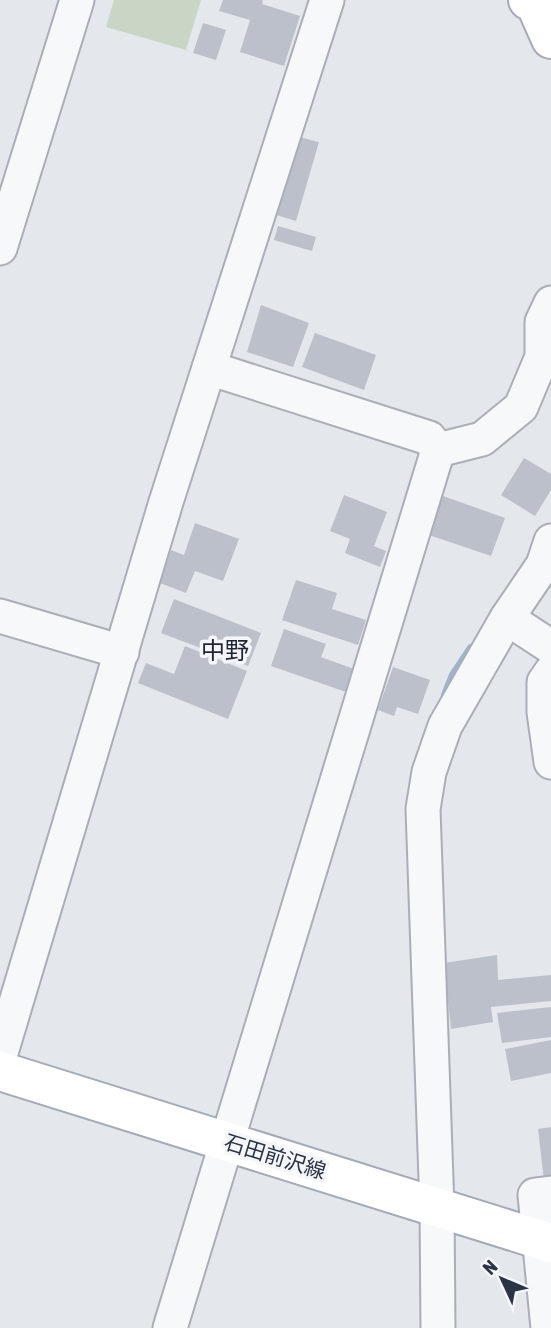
<svg xmlns="http://www.w3.org/2000/svg" width="551" height="1328" font-family="'Asap Condensed','Noto Sans JP',sans-serif">
<style>
.green{fill:#c9d6c5}
.lines{fill:none;stroke-linecap:round;stroke-linejoin:round}
.stream{stroke:#9fb4cc;stroke-width:8}
.building{fill:#bbc0ca}
.minor-casing{stroke:#a9aeb7;stroke-width:37}
.major-casing{stroke:#a3abb8;stroke-width:42}
.minor{stroke:#f7f8fa;stroke-width:33}
.major{stroke:#fff;stroke-width:38}
.labels{text-anchor:middle;stroke-width:7;stroke-linejoin:round;paint-order:stroke}
.street-label{font-size:21px;fill:#2b3445;stroke:#f4f6f9}
.quarter-label{font-size:24px;fill:#1d2536;stroke:#f4f6f9}
</style>
<rect width="100%" height="100%" fill="#e4e7ec"/>
<!-- green -->
<path class="green" d="M 114,0 L 201,0 L 186,50 L 106,27 Z"/>
<g class="lines">
<!-- stream -->
<path class="stream" d="M 445,695 L 453,675 L 471,648"/>
</g>
<!-- building -->
<g class="building">
<path d="M 223,0 L 263,0 L 262,4 L 300,16 L 284,66 L 240,52 L 250,20 L 219,11 Z"/>
<path d="M 203,23 L 226,30 L 216,60 L 193,53 Z"/>
<path d="M 295,136 L 319,142 L 296,221 L 273,214 Z"/>
<path d="M 278,226 L 316,237 L 312,251 L 274,240 Z"/>
<path d="M 261,305 L 309,323 L 293,367 L 247,352 Z"/>
<path d="M 315,333 L 376,355 L 364,390 L 302,367 Z"/>
<path d="M 524,458 L 551,474 L 551,490 L 535,516 L 501,495 Z"/>
<path d="M 344,495 L 387,512 L 374,546 L 386,551 L 380,567 L 345,553 L 350,539 L 330,531 Z"/>
<path d="M 443,496 L 505,518 L 491,556 L 429,535 Z"/>
<path d="M 195,523 L 239,539 L 223,581 L 195,571 L 186,593 L 160,583 L 171,550 L 184,555 Z"/>
<path d="M 296,580 L 337,593 L 332,609 L 366,620 L 358,645 L 282,620 Z"/>
<path d="M 174,599 L 261,633 L 248,666 L 161,633 Z"/>
<path d="M 284,629 L 326,644 L 321,657 L 354,669 L 346,692 L 271,666 Z"/>
<path d="M 185,646 L 247,671 L 228,719 L 138,683 L 146,663 L 174,674 Z"/>
<path d="M 393,667 L 430,680 L 418,714 L 397,707 L 394,716 L 378,710 Z"/>
<path d="M 497,955 L 498,980 L 551,975 L 551,1001 L 491,1007 L 493,1022 L 451,1029 L 444,963 Z"/>
<path d="M 551,1007 L 551,1037 L 502,1043 L 497,1013 Z"/>
<path d="M 551,1040 L 551,1073 L 511,1081 L 505,1049 Z"/>
<path d="M 551,1127 L 551,1179 L 544,1180 L 538,1129 Z"/>
</g>
<g class="lines">
<defs>
<g id="minor">
<path d="M 0,248 L 77,0"/>
<path d="M 209,368 L 429,438 L 438,450"/>
<path d="M 551,541 L 543,565 L 507,618 L 551,647"/>
<path d="M 0,616 L 122,652"/>
<path d="M 551,672 L 544,682 L 544,712 L 551,762"/>
<path d="M 0,1056 L 166,502 L 327,0"/>
<path d="M 170,1328 L 438,450 L 482,439 L 521,407 L 542,357 L 542,322 L 551,303"/>
<path d="M 438,1328 L 437,1208 L 423,809 L 429,772 L 445,726 L 507,618"/>
<path d="M 548,1328 L 535,1195 L 551,1193"/>
</g>
<g id="major">
<path d="M 528,0 L 535,3 L 551,39"/>
<path d="M 0,1071 L 551,1243"/>
</g>
</defs>
<!-- minor casing -->
<use href="#minor" class="minor-casing"/>
<!-- major casing -->
<use href="#major" class="major-casing"/>
<!-- minor -->
<use href="#minor" class="minor"/>
<!-- major -->
<use href="#major" class="major"/>
</g>
<g class="labels">
<!-- street labels -->
<g class="street-label">
<text transform="translate(275 1157) rotate(17)" y="7">石田前沢線</text>
</g>
<!-- quarter labels -->
<g class="quarter-label">
<text x="225" y="659">中野</text>
</g>
</g>
<!-- north arrow -->
<g transform="translate(502 1279) rotate(314)" stroke="#f4f6f9" stroke-width="5" paint-order="stroke">
<path d="M0-5L12 26L0 18L-12 26Z" fill="#2b3445"/>
<text y="-10" font-size="19" font-weight="bold" text-anchor="middle" fill="#2b3445">N</text>
</g>
</svg>
